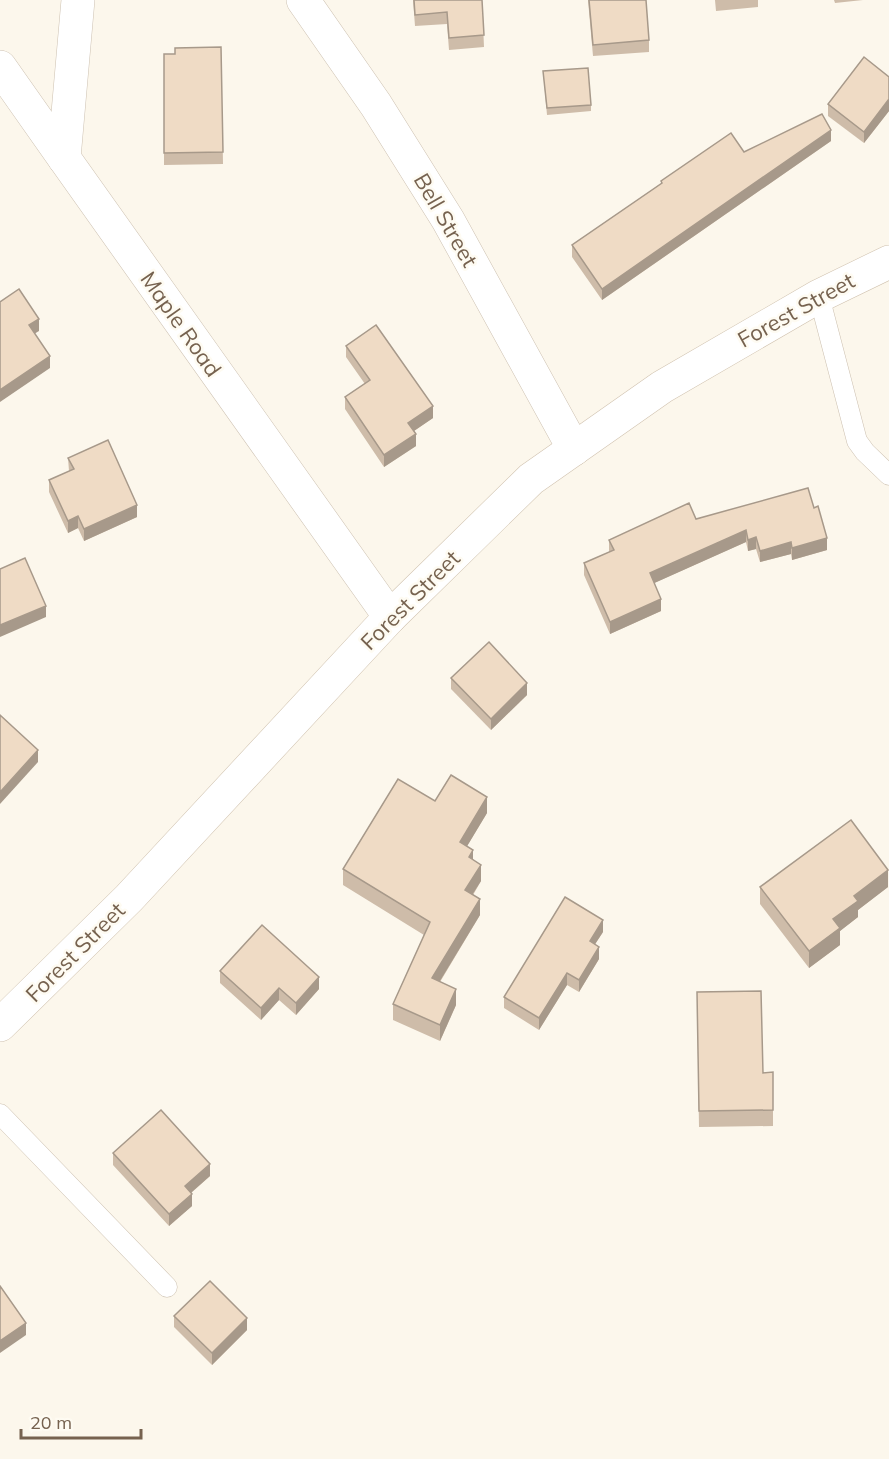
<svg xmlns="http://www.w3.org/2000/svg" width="889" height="1459" font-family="Mulish,sans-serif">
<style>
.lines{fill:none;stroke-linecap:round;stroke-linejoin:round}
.lane-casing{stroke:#cdc1b1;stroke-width:21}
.street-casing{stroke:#cdc1b1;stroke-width:34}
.secondary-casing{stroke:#d0c2af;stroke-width:34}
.lane{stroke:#fff;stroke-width:20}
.street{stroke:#fff;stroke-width:33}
.secondary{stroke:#fff;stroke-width:33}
.wall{fill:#cebca9}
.shaded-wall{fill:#a7998a}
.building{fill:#efdbc5;stroke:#a7998a;stroke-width:1.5}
.labels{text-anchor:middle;stroke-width:5;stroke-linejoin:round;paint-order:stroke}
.street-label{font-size:22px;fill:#76624f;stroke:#fefbf2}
</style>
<rect width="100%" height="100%" fill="#fcf7ec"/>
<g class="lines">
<defs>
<g id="lane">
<path d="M 819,296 L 857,441 L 865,452 L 889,475"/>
<path d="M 0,1114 L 167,1287"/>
</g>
<g id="street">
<path d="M 78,0 L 64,158 L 390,617"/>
<path d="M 303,0 L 376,105 L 448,220 L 574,449"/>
<path d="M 0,67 L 64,158"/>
</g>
<path id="secondary" d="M 0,1025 L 129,898 L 390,617 L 531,479 L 662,387 L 819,296 L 889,262"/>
</defs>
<!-- lane casing -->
<use href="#lane" class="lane-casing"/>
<!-- street casing -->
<use href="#street" class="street-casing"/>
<!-- secondary casing -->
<use href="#secondary" class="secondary-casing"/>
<!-- lane -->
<use href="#lane" class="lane"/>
<!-- street -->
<use href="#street" class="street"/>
<!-- secondary -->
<use href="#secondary" class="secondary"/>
</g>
<!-- wall -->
<g class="wall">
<path d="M 413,0 L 482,0 L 484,47 L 449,50 L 447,24 L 415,26 Z"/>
<path d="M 588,0 L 646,0 L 649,40 L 649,52 L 593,56 Z"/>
<path d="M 715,0 L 758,0 L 758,7 L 716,11 Z"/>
<path d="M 834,0 L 863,0 L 835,3 Z"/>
<path d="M 221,47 L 223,164 L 164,165 L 164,54 L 175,54 Z"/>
<path d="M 543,71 L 591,105 L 591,111 L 547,115 Z"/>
<path d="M 889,77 L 889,111 L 864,143 L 828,116 L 828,104 Z"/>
<path d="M 831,141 L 602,300 L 572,257 L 572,245 L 661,184 L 661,181 L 744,152 Z"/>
<path d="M 346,346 L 433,418 L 414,431 L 416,446 L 384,467 L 345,409 L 345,397 L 365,384 L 346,357 Z"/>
<path d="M 68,458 L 137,517 L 84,541 L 78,528 L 68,533 L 49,492 L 49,480 L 69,471 Z"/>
<path d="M 696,519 L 827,550 L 792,560 L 791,554 L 760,562 L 756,549 L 748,551 L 746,542 L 654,583 L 661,611 L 610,634 L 584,575 L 584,563 L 609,552 L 609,540 Z"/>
<path d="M 451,678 L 527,695 L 491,730 L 451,689 Z"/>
<path d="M 435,801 L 487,813 L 467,846 L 481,881 L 473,895 L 480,915 L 440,982 L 456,1005 L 440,1041 L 393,1020 L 393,1004 L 424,935 L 343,885 L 343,869 Z"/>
<path d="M 760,887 L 888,887 L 858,910 L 858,917 L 840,931 L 840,945 L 809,968 L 760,904 Z"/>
<path d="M 603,932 L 595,944 L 599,959 L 579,992 L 567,985 L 539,1030 L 504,1008 L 504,997 Z"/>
<path d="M 220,971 L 319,989 L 296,1015 L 279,1000 L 261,1020 L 220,983 Z"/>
<path d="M 697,992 L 763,1073 L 773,1072 L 773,1126 L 699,1127 Z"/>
<path d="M 113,1153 L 210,1176 L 191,1193 L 192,1206 L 169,1226 L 113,1165 Z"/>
<path d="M 174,1316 L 247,1330 L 212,1365 L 174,1327 Z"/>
</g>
<!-- shaded-wall -->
<g class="shaded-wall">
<path d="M 889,99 L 889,111 L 864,143 L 864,132 Z"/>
<path d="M 831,130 L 831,141 L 602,300 L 602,289 Z"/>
<path d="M 39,319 L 39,331 L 29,337 L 29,325 Z"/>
<path d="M 50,356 L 50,368 L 0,402 L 0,390 Z"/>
<path d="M 433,406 L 433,418 L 408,435 L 408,423 Z"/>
<path d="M 416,434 L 416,446 L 384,467 L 384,455 Z"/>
<path d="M 137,505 L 137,517 L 84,541 L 84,529 Z"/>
<path d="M 78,516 L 78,528 L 68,533 L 68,521 Z"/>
<path d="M 746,530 L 746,542 L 650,585 L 650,573 Z"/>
<path d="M 756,537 L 756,549 L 748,551 L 748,540 Z"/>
<path d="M 827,538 L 827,550 L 792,560 L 792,548 Z"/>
<path d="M 791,542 L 791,554 L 760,562 L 760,551 Z"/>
<path d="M 661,599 L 661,611 L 610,634 L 610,622 Z"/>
<path d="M 46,606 L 46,617 L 0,637 L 0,625 Z"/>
<path d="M 527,683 L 527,695 L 491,730 L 491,719 Z"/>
<path d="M 38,750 L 38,762 L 0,804 L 0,792 Z"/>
<path d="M 487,797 L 487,813 L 460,858 L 460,842 Z"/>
<path d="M 473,850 L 473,866 L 469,857 Z"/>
<path d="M 481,865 L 481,881 L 465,906 L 465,890 Z"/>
<path d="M 888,870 L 888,887 L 858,910 L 858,917 L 840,931 L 840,945 L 809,968 L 809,951 L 833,919 L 854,896 Z"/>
<path d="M 480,899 L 480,915 L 432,994 L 432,978 Z"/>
<path d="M 603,920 L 603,932 L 590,952 L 590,941 Z"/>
<path d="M 599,947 L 599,959 L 579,992 L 579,980 Z"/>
<path d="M 567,973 L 567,985 L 539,1030 L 539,1018 Z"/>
<path d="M 319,977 L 319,989 L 296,1015 L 296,1003 Z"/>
<path d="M 279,988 L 279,1000 L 261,1020 L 261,1008 Z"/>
<path d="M 456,989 L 456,1005 L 440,1041 L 440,1025 Z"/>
<path d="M 210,1164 L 210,1176 L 185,1198 L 185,1186 Z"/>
<path d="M 192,1194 L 192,1206 L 169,1226 L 169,1214 Z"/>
<path d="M 247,1318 L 247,1330 L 212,1365 L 212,1353 Z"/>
<path d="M 26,1323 L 26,1335 L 0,1353 L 0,1341 Z"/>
</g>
<!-- building -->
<g class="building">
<path d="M 414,0 L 482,0 L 484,35 L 449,38 L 447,12 L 415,15 Z"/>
<path d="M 589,0 L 646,0 L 649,40 L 593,45 Z"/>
<path d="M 221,47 L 223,152 L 164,153 L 164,54 L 175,54 L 175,48 Z"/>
<path d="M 864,57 L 889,77 L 889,99 L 864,132 L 828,104 Z"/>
<path d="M 588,68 L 591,105 L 547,108 L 543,71 Z"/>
<path d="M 822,114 L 831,130 L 602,289 L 572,245 L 662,183 L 661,181 L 731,133 L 744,152 Z"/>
<path d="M 19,289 L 39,319 L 29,325 L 50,356 L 0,390 L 0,302 Z"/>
<path d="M 376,325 L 433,406 L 408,423 L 416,434 L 384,455 L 345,397 L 370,380 L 346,346 Z"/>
<path d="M 108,440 L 137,505 L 84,529 L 78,516 L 68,521 L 49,480 L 74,469 L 68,458 Z"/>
<path d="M 808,488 L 814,508 L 818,506 L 827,538 L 792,548 L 791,542 L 760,551 L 756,537 L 748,540 L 746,530 L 650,573 L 661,599 L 610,622 L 584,563 L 614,550 L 609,540 L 689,503 L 696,519 Z"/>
<path d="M 25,558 L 46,606 L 0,625 L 0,569 Z"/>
<path d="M 489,642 L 527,683 L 491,719 L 451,678 Z"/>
<path d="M 0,715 L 38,750 L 0,792 Z"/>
<path d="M 451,775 L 487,797 L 460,842 L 473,850 L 469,857 L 481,865 L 465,890 L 480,899 L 432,978 L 456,989 L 440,1025 L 393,1004 L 430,922 L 343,869 L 398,779 L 435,801 Z"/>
<path d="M 851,820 L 888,870 L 854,896 L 858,901 L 833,919 L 840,928 L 809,951 L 760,887 Z"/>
<path d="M 565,897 L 603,920 L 590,941 L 599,947 L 579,980 L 567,973 L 539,1018 L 504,997 Z"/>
<path d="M 262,925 L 319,977 L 296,1003 L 279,988 L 261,1008 L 220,971 Z"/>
<path d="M 761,991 L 763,1073 L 773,1072 L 773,1110 L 699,1111 L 697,992 Z"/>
<path d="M 161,1110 L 210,1164 L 185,1186 L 192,1194 L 169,1214 L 113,1153 Z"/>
<path d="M 210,1281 L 247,1318 L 212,1353 L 174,1316 Z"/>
<path d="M 0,1286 L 26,1323 L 0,1341 Z"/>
</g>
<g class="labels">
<!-- street labels -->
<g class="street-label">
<text transform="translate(446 220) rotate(60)" y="8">Bell Street</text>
<text transform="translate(796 310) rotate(-29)" y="8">Forest Street</text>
<text transform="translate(181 324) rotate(55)" y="8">Maple Road</text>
<text transform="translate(410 600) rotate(-45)" y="8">Forest Street</text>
<text transform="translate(75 952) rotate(-45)" y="8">Forest Street</text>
</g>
</g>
<!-- scale -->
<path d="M21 1429v9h120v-9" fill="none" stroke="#76624f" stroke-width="3"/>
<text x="30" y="1429" font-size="18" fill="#76624f" stroke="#fefbf2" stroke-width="4.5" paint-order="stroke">20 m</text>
</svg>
